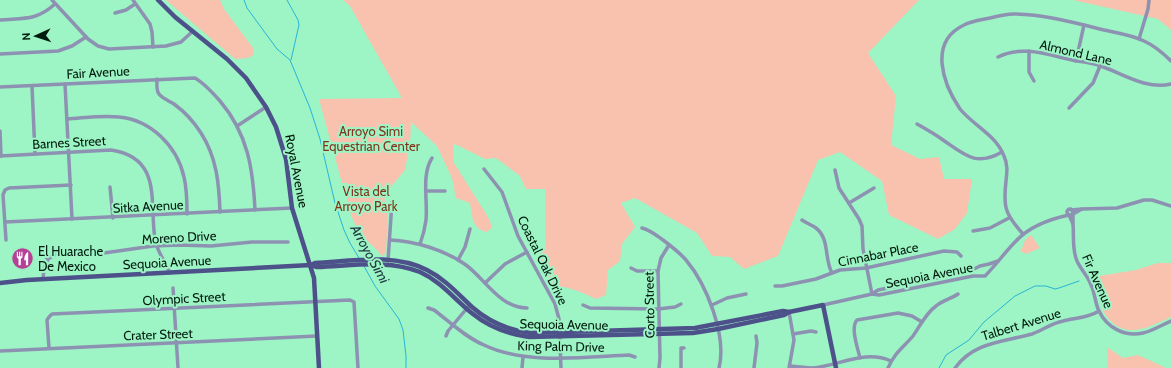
<svg xmlns="http://www.w3.org/2000/svg" width="1171" height="368" font-family="Cabin,sans-serif">
<style>
.green{fill:#f9c2af}
.lines{fill:none;stroke-linecap:round;stroke-linejoin:round}
.stream{stroke:#27b5d8;stroke-width:1}
.minor{stroke:#8d92b2;stroke-width:3.5}
.major{stroke:#4d518a;stroke-width:4.5}
.labels{text-anchor:middle;stroke-width:4;stroke-linejoin:round;paint-order:stroke}
.street-label{font-size:13px;fill:#011c0f;stroke:#9df4c4}
.park-label{font-size:13px;fill:#7f351c;stroke:#9df4c4}
.poi-label{font-size:13px;fill:#011c0f;stroke:#9df4c4;text-anchor:start}
.water-label{font-size:14px;font-style:italic;fill:#203c44;stroke:#9df4c4}
</style>
<rect width="100%" height="100%" fill="#9df4c4"/>
<!-- green -->
<g class="green">
<path d="M 166,0 L 220,0 L 224,9 L 253,48 L 253,55 L 248,58 L 235,59 Z"/>
<path d="M 343,0 L 919,0 L 868,53 L 896,96 L 891,145 L 920,159 L 939,157 L 944,179 L 972,179 L 967,213 L 955,229 L 938,239 L 889,215 L 882,181 L 840,152 L 818,160 L 778,256 L 744,269 L 730,257 L 712,256 L 697,233 L 635,198 L 621,203 L 635,227 L 622,244 L 620,261 L 608,270 L 606,295 L 596,299 C 585,294 565,284 554,288 L 539,258 L 539,252 L 545,247 L 545,189 L 526,189 L 520,176 L 496,158 L 485,159 L 455,144 L 453,146 L 454,163 L 488,217 L 492,227 L 487,232 C 472,229 472,216 470,203 L 456,198 L 452,178 L 437,146 L 411,122 L 410,143 L 405,170 L 389,189 L 384,187 L 385,205 L 388,209 L 386,253 L 382,256 C 377,249 370,244 364,238 C 354,227 343,198 347,183 L 342,183 L 319,99 L 402,98 L 350,6 Z"/>
<path d="M 1073,0 L 1171,0 L 1171,30 L 1158,19 Z"/>
<path d="M 1031,235 L 1040,248 L 1026,254 L 1020,251 C 1026,244 1021,242 1031,235 Z"/>
<path d="M 1158,263 L 1171,263 L 1171,317 C 1153,325 1134,337 1115,325 C 1110,321 1106,316 1103,311 C 1099,301 1099,290 1094,281 L 1099,276 L 1136,270 Z"/>
<path d="M 1107,347 L 1123,358 L 1138,355 L 1166,368 L 1108,368 Z"/>
</g>
<g class="lines">
<!-- stream -->
<g class="stream">
<path d="M 244,0 L 247,8 L 277,49 L 290,60 L 310,108 L 320,139 L 335,203 L 344,230 L 350,243 L 359,258"/>
<path d="M 287,0 L 298,20 L 299,25 L 291,60"/>
<path d="M 364,266 L 375,286 L 399,319 L 403,330 L 406,356 L 406,368"/>
<path d="M 939,368 L 946,355 L 969,340 L 984,322 L 1015,296 L 1035,286 L 1046,286 L 1055,289 L 1059,288 L 1079,281"/>
</g>
<!-- minor -->
<g class="minor">
<path d="M 52,0 L 88,39 L 98,46 L 109,49 L 166,46 L 181,42 L 193,31"/>
<path d="M 133,0 L 150,24 L 152,32 L 153,47"/>
<path d="M 115,13 L 126,10 L 135,4"/>
<path d="M 0,20 C 24,18 36,21 55,4"/>
<path d="M 1139,39 L 1148,9 L 1149,0"/>
<path d="M 1029,51 L 1029,72 L 1034,81"/>
<path d="M 0,54 L 58,51 L 72,46 L 86,37"/>
<path d="M 998,57 C 1023,44 1051,56 1077,61 C 1085,62 1093,63 1101,66 C 1123,74 1147,90 1171,84"/>
<path d="M 1076,61 L 1084,25"/>
<path d="M 157,79 C 157,83 156,91 159,94 C 162,98 169,101 174,104 C 185,112 194,122 201,133 C 217,158 219,184 220,212"/>
<path d="M 65,84 L 72,219"/>
<path d="M 32,86 L 35,154"/>
<path d="M 0,87 L 195,78 C 204,83 212,92 220,101 C 248,134 253,169 255,210"/>
<path d="M 1069,108 L 1093,83 L 1100,66"/>
<path d="M 67,119 C 84,118 102,115 119,117 C 151,120 177,146 184,177 C 187,189 187,202 187,214"/>
<path d="M 917,124 C 926,129 935,134 943,140 C 965,155 976,167 1002,152"/>
<path d="M 237,126 L 266,107"/>
<path d="M 0,131 L 1,156"/>
<path d="M 0,156 L 111,150 C 163,158 149,202 155,239 C 157,252 165,261 170,273"/>
<path d="M 484,169 L 502,192 L 518,236 L 555,304 L 559,319 L 561,368"/>
<path d="M 835,170 L 839,188 L 859,219 L 862,226 L 863,249 L 872,294"/>
<path d="M 110,187 L 113,218"/>
<path d="M 426,191 L 445,191"/>
<path d="M 849,203 L 874,188"/>
<path d="M 1082,209 L 1117,208 L 1144,200 L 1152,200 L 1171,206"/>
<circle cx="1070" cy="212" r="3"/>
<path d="M 1071,210 L 1082,209 L 1073,214"/>
<path d="M 1069,215 L 1073,224 L 1073,214"/>
<path d="M 802,220 C 806,223 812,225 816,228 C 830,239 824,259 832,273"/>
<path d="M 5,222 L 292,208"/>
<path d="M 1073,224 C 1074,237 1072,250 1077,261 C 1081,270 1088,276 1091,285 C 1095,293 1095,303 1099,311 C 1107,328 1125,337 1143,333 C 1152,331 1162,325 1171,321"/>
<path d="M 642,228 C 650,230 656,235 663,240 C 671,246 679,252 686,260 C 707,285 727,336 719,368"/>
<path d="M 973,231 L 990,228 L 1009,218"/>
<path d="M 1023,234 C 1005,214 1003,207 1006,181 C 1007,172 1008,165 1004,156 C 996,135 974,126 960,109 C 943,84 928,42 964,25 C 972,21 981,20 990,18 C 998,16 1006,14 1014,14 C 1042,14 1076,23 1104,30 C 1117,33 1132,35 1144,41 C 1155,46 1163,53 1171,61"/>
<path d="M 6,240 L 3,195 L 5,190 L 9,188 L 71,185"/>
<path d="M 390,240 C 415,241 445,250 466,265 C 485,279 500,308 527,308"/>
<path d="M 420,244 C 423,236 425,228 426,220 C 428,201 421,175 432,158"/>
<path d="M 40,252 L 48,259"/>
<path d="M 458,260 L 465,247 L 470,229"/>
<path d="M 388,261 L 392,202"/>
<path d="M 631,268 L 637,271 L 658,271"/>
<path d="M 43,279 L 44,268 L 48,259 L 56,254 L 64,252 L 104,253 L 153,246 L 179,245 L 211,246 L 252,242 L 288,242"/>
<path d="M 485,283 L 505,264 L 527,252"/>
<path d="M 775,286 L 782,286 L 816,279 L 840,270 L 866,268 L 944,251 L 957,252 L 961,256"/>
<path d="M 173,288 L 178,368"/>
<path d="M 872,294 L 879,295 L 973,276 L 985,276 C 996,265 1005,252 1016,241 C 1029,227 1050,219 1069,215"/>
<path d="M 583,305 L 590,308 L 658,309 L 675,307 L 681,304"/>
<path d="M 712,305 L 727,298 L 746,294"/>
<path d="M 823,305 L 872,294 L 878,290 L 970,271 L 980,266 L 989,264 L 998,261"/>
<path d="M 428,308 L 434,310 C 450,322 465,337 484,345 C 525,365 584,357 629,355 L 635,357"/>
<path d="M 789,312 L 794,340 L 789,368"/>
<path d="M 793,334 L 811,331 L 816,332"/>
<path d="M 446,336 L 448,331 L 468,307"/>
<path d="M 49,348 L 47,320 L 49,317 L 52,314 L 350,300 L 354,302 L 358,368"/>
<path d="M 0,351 L 317,336"/>
<path d="M 860,358 C 858,349 850,327 857,320 L 898,313 L 912,316 L 922,322"/>
<path d="M 790,366 L 811,368"/>
<path d="M 522,368 L 523,357"/>
<path d="M 659,368 L 660,358 L 658,271 L 661,258 L 669,245"/>
<path d="M 681,368 L 681,348 L 684,348"/>
<path d="M 754,368 L 757,343 L 756,336"/>
<path d="M 812,368 C 839,366 865,349 891,361"/>
<path d="M 888,368 C 895,352 903,348 913,336 C 920,326 926,313 936,306 C 943,300 951,299 958,294"/>
<path d="M 955,368 C 974,342 1003,342 1032,334 C 1043,330 1052,323 1063,321 C 1075,318 1088,318 1099,311"/>
</g>
<!-- major -->
<g class="major">
<path d="M 158,0 L 175,17 L 227,59 L 246,78 L 266,107 L 276,127 L 286,159 L 292,208 L 314,278 L 319,368"/>
<path d="M 311,265 L 315,263 C 353,261 393,253 427,270 C 445,279 458,294 472,307 C 489,322 508,330 530,333 L 695,328 L 783,311 L 789,312 L 823,305 L 836,368"/>
<path d="M 0,283 L 27,280 L 311,265 L 317,267 C 351,266 388,259 420,272 C 442,282 455,300 473,314 C 489,327 508,334 529,337 L 693,333 L 718,329 L 784,315 L 789,312"/>
</g>
</g>
<!-- icons -->
<defs>
<symbol id="restaurant-disc" viewBox="-11 -11 22 22"><circle r="9.5" fill="#b54097" stroke="#9df4c4"/><path d="M-5-6h1v4h1v-4h1v4h1v-4h1v5L-1.5 .5V6h-2V.5L-5-1ZM5-6V6H3V1.5H1.5Q1.5-4 5-6Z" fill="#fff"/></symbol>
</defs>
<g fill-rule="evenodd">
<use href="#restaurant-disc" x="10" y="246" width="25" height="25"/>
</g>
<g class="labels">
<!-- street labels -->
<g class="street-label">
<text transform="translate(1076 52) rotate(13)" y="5">Almond Lane</text>
<text transform="translate(98 72) rotate(-3)" y="5">Fair Avenue</text>
<text transform="translate(69 142) rotate(-3)" y="5">Barnes Street</text>
<text transform="translate(297 171) rotate(79)" y="5">Royal Avenue</text>
<text transform="translate(148 206) rotate(-3)" y="5">Sitka Avenue</text>
<text transform="translate(179 237) rotate(-3)" y="5">Moreno Drive</text>
<text transform="translate(878 254) rotate(-11)" y="5">Cinnabar Place</text>
<text transform="translate(543 260) rotate(64)" y="5">Coastal Oak Drive</text>
<text transform="translate(167 262) rotate(-3)" y="5">Sequoia Avenue</text>
<text transform="translate(929 275) rotate(-11)" y="5">Sequoia Avenue</text>
<text transform="translate(1098 281) rotate(66)" y="5">Fir Avenue</text>
<text transform="translate(184 298) rotate(-3)" y="5">Olympic Street</text>
<text transform="translate(649 305) rotate(-91)" y="5">Corto Street</text>
<text transform="translate(564 324) rotate(1)" y="5">Sequoia Avenue</text>
<text transform="translate(1021 324) rotate(-17)" y="5">Talbert Avenue</text>
<text transform="translate(158 334) rotate(-2)" y="5">Crater Street</text>
<text transform="translate(561 346) rotate(1)" y="5">King Palm Drive</text>
</g>
<!-- park labels -->
<g class="park-label">
<text x="371" y="136">Arroyo Simi<tspan x="371" dy="15">Equestrian Center</tspan></text>
<text x="366" y="196">Vista del<tspan x="366" dy="15">Arroyo Park</tspan></text>
</g>
<!-- poi labels -->
<g class="poi-label">
<text x="38" y="256">El Huarache<tspan x="38" dy="15">De Mexico</tspan></text>
</g>
<!-- water labels -->
<g class="water-label">
<text transform="translate(370 254) rotate(61)" y="5">Arroyo Simi</text>
</g>
</g>
<!-- north arrow -->
<g transform="translate(36 36) rotate(267)" stroke="#9df4c4" stroke-width="3" paint-order="stroke">
<path d="M0-3L7 15L0 10L-7 15Z" fill="#011c0f"/>
<text y="-6" font-size="11" font-weight="bold" text-anchor="middle" fill="#011c0f">N</text>
</g>
</svg>
